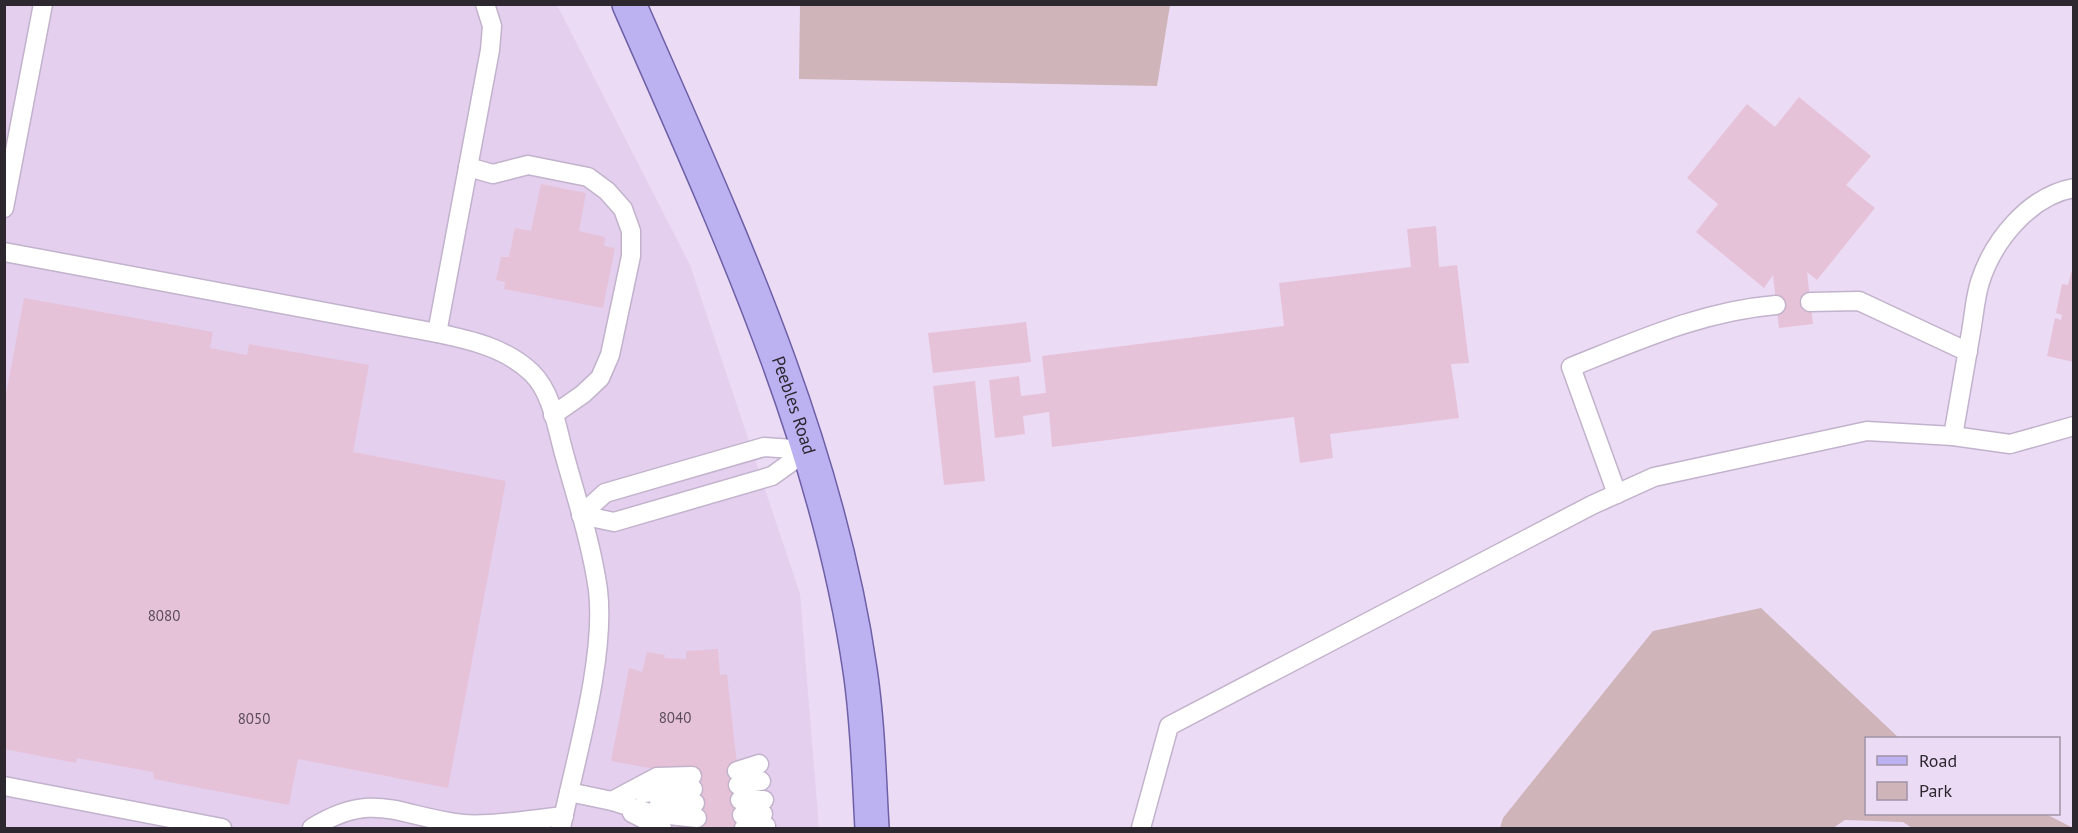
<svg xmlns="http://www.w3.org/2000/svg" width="2078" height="833" font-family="'PT Sans',sans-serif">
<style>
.built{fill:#e4cfef}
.green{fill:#cfb4b9}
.building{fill:#e6c2d9}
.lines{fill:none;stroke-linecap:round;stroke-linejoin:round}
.service-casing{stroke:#c2b2cb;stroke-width:21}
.primary-casing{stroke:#6e60a7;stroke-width:36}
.service{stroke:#fff;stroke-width:18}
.primary{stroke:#bdb2f1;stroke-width:33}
.labels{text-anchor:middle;stroke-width:6;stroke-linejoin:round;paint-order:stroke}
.number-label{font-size:15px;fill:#5b4e5a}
.street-label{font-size:18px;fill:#2d2730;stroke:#ecdbf5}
</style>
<rect width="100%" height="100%" fill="#ecdbf5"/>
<!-- built -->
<path class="built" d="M 5,5 L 557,5 L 690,265 L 800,594 L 819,828 L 5,828 Z"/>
<!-- green -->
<g class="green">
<path d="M 800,5 L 800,4 L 1170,5 L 1157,86 L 799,79 Z"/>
<path d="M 1761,608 L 1899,738 L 1866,738 L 1866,814 L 2046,814 L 2073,828 L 1912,828 L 1903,822 L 1845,820 L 1833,828 L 1500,828 L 1503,818 L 1653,631 Z"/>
</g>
<!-- building -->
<g class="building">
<path d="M 1799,97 L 1871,156 L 1846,185 L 1875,208 L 1817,280 L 1807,272 L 1813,324 L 1779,328 L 1773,275 L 1764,288 L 1696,232 L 1718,204 L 1687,178 L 1747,104 L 1775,127 Z"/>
<path d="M 541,184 L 586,193 L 579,231 L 605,237 L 604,246 L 615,248 L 603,308 L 504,289 L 505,282 L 496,280 L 501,257 L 509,257 L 515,228 L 531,231 Z"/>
<path d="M 1436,226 L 1439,267 L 1457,265 L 1469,363 L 1451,364 L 1459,418 L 1330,434 L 1333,458 L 1300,463 L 1294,417 L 1052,447 L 1049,412 L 1023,416 L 1025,434 L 995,438 L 989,380 L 1019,376 L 1021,396 L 1046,393 L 1042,356 L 1284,326 L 1279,283 L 1411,267 L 1407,229 Z"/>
<path d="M 2074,263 L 2074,362 L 2047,356 L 2055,318 L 2061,320 L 2062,315 L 2056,313 L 2062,284 L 2068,285 Z"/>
<path d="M 24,298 L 213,332 L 210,348 L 247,355 L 249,344 L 369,365 L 353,452 L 506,481 L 448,788 L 298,759 L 289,805 L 154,779 L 153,772 L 77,758 L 76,763 L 4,749 L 4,405 Z"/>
<path d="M 1026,322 L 1031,362 L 933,373 L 928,333 Z"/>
<path d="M 975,381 L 985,481 L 944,485 L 933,386 Z"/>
<path d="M 718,649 L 720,675 L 727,674 L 744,828 L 698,828 L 691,769 L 671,772 L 611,761 L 629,668 L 642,672 L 647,652 L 665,655 L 664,658 L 686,659 L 686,651 Z"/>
</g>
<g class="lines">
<defs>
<g id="service">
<path d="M 468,167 L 493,174 L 528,165 L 588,177 L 607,191 L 623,209 L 631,231 L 631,256 L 610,355 L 600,378 L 583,394 L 553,415"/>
<path d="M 4,208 L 43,4"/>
<path d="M 4,252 L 437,333 C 471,340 506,348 532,373 C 553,394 557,430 565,457 C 577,500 592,546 598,590 C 606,658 575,760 561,828"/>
<path d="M 1810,302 L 1859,301 L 1968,352"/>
<path d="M 437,333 L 490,50 L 492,26 L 485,4"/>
<path d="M 1953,436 C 1959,401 1965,366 1971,332 C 1974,315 1975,298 1980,282 C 1993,241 2029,196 2074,188"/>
<path d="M 1617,494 L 1571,367 C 1639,340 1703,311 1776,305"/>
<path d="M 581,515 L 614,522 L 772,476 L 808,450"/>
<path d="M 581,515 L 605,493 L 764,447 L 808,450"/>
<path d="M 737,771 L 759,764"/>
<path d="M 738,785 L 761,781"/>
<path d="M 4,786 L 222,828"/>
<path d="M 569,792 L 612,801 L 650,813 L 697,818"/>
<path d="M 643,793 L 693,789"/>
<path d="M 740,800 L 764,800"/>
<path d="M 612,801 L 657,777 L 692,776"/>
<path d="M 659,804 L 695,803"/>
<path d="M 632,813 L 662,828"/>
<path d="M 742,815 L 763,814"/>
<path d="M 312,828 C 375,789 399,817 463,824 C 488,827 536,819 564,816"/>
<path d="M 744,828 L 766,826"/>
<path d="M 1141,828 L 1169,726 L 1592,505 L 1654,477 L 1867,431 L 1953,436 L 2010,444 L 2074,426"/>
</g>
<g id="primary">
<path id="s1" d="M 629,4 C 723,219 826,436 860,670 C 868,723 869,776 872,828"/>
</g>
</defs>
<!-- service casing -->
<use href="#service" class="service-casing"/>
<!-- primary casing -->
<use href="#primary" class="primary-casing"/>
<!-- service -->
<use href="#service" class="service"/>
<!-- primary -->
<use href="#primary" class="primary"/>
</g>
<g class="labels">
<!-- number labels -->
<g class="number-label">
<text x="164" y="621">8080</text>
<text x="675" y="723">8040</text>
<text x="254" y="724">8050</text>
</g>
<!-- street labels -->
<g class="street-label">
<text dy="6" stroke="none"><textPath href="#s1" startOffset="434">Peebles Road</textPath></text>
</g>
</g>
<!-- border -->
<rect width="2078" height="833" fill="none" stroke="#2d2730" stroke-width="12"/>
<!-- legend -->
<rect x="1865" y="737" width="195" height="78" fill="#ecdbf5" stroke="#a093a6" stroke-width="1.5"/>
<rect x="1877" y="756" width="30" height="9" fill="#bdb2f1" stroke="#a093a6" stroke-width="1.5"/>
<text x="1919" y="767" font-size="18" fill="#2d2730">Road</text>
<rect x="1877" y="782" width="30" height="18" fill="#cfb4b9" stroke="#a093a6" stroke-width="1.5"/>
<text x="1919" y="797" font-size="18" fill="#2d2730">Park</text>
</svg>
